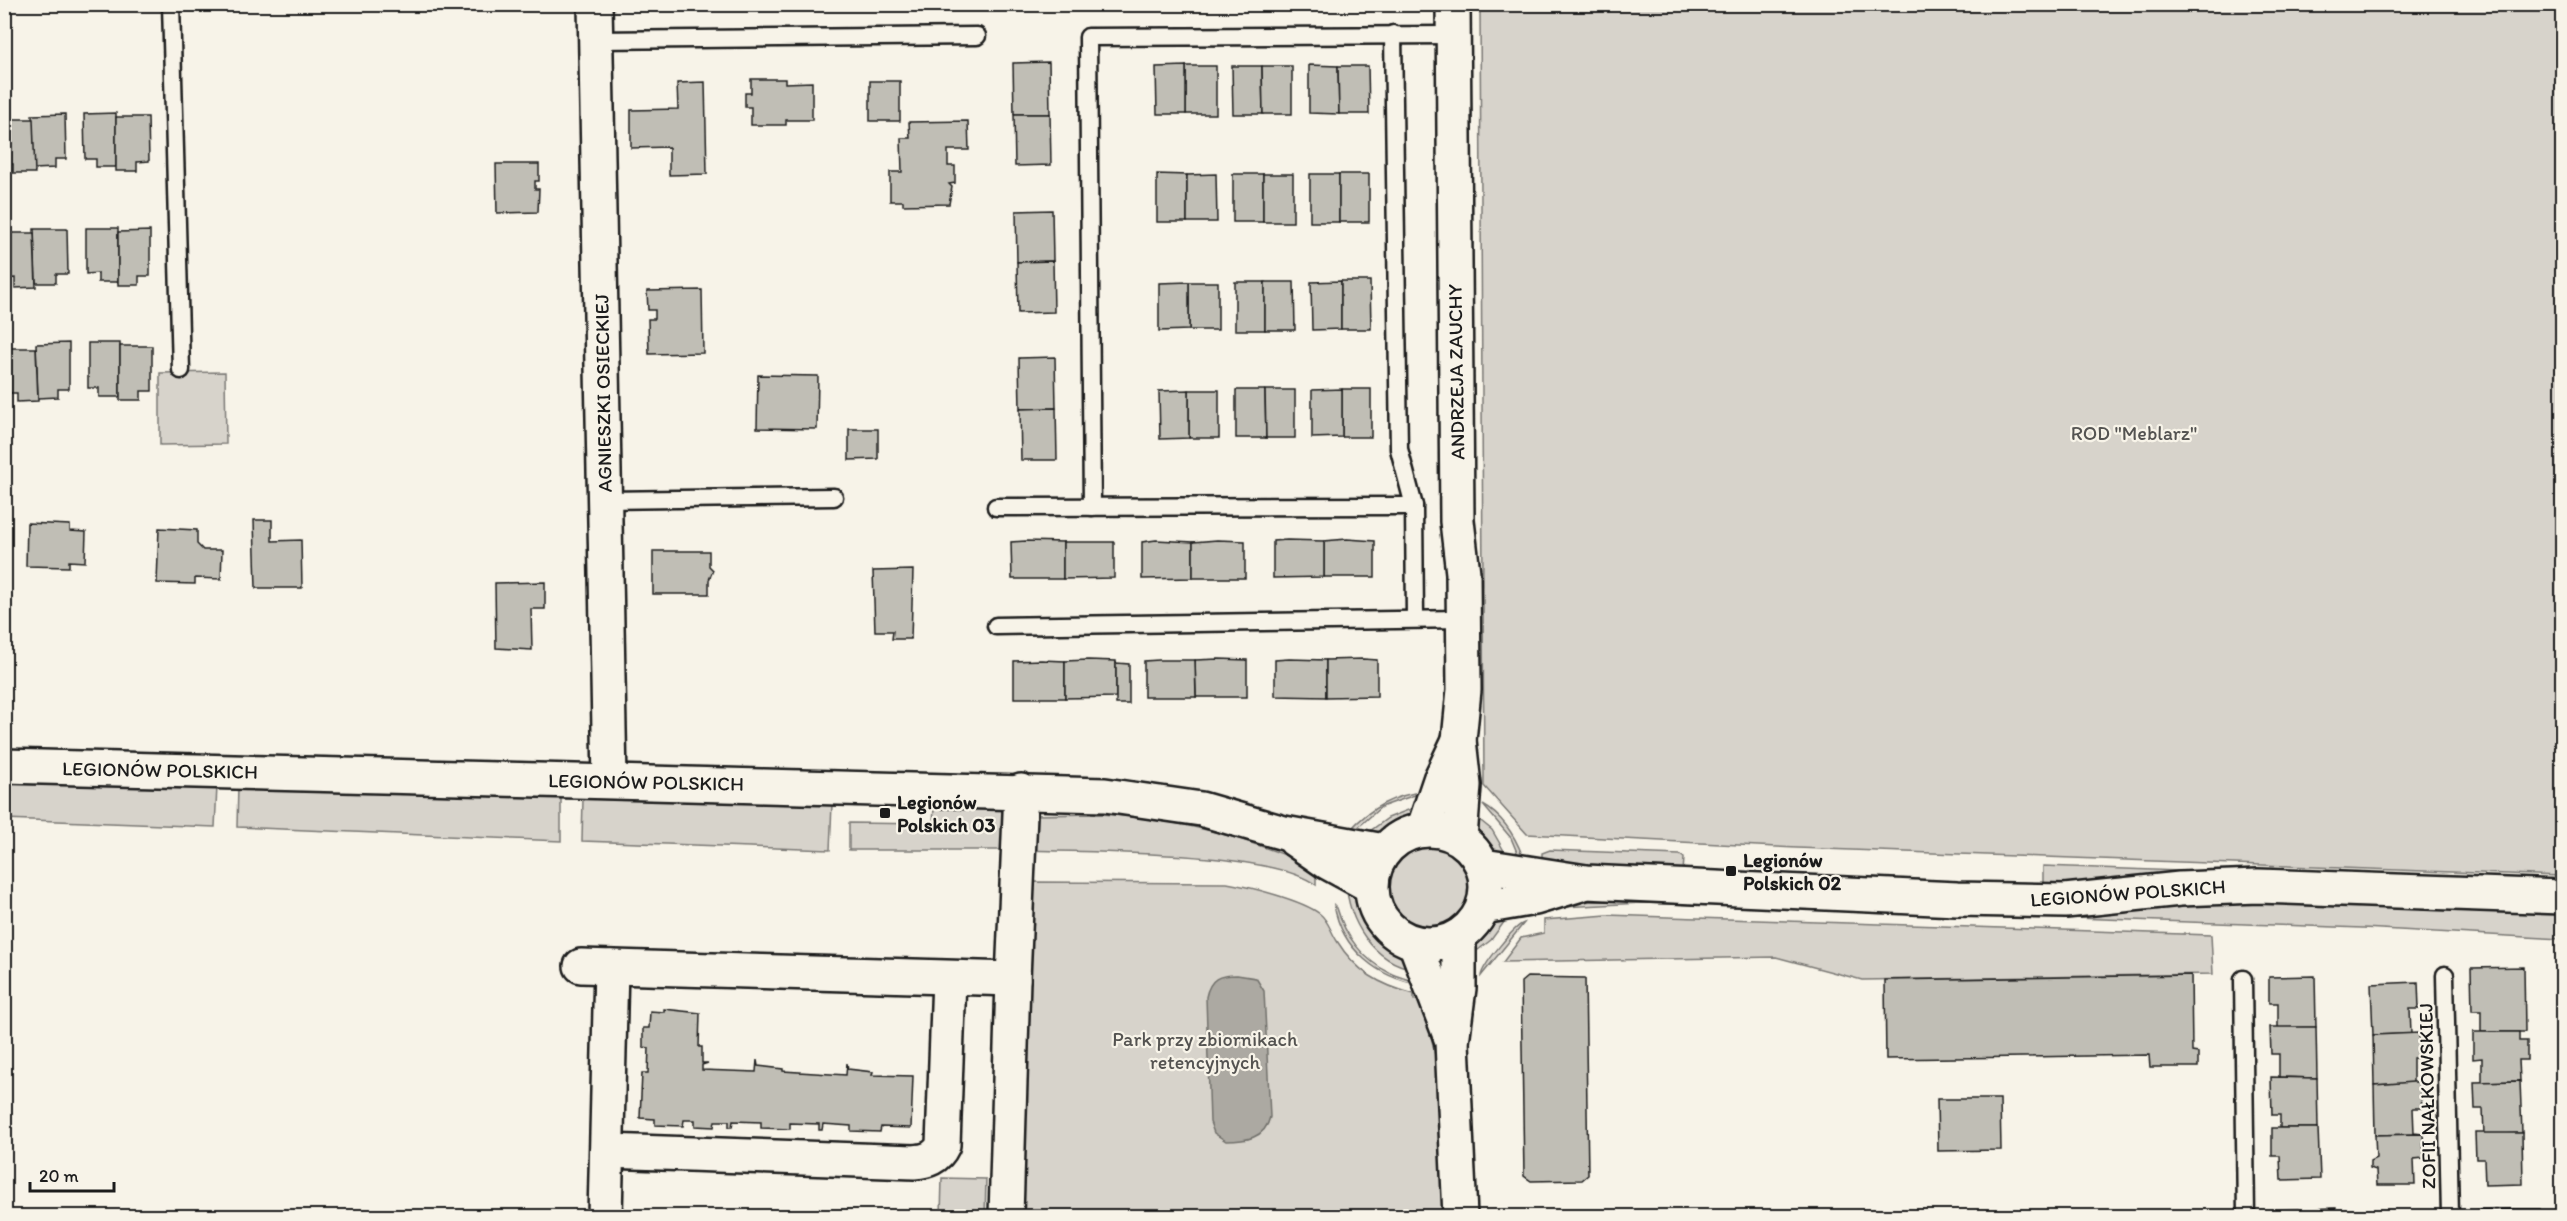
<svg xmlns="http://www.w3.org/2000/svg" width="2567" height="1221" font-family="Itim,sans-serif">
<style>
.green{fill:#d7d3cb;stroke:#7a7874;stroke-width:1.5}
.water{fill:#aca9a2;stroke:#72716c;stroke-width:1.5}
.building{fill:#c0beb5;stroke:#1c1c1c;stroke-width:1.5}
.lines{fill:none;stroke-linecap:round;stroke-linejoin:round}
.lane-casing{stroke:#1c1c1c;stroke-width:21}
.street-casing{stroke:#1c1c1c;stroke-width:38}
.secondary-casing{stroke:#1c1c1c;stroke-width:38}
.lane{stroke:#f7f3e8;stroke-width:16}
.street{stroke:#f7f3e8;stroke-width:33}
.secondary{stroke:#f7f3e8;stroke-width:33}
.poi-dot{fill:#1c1c1c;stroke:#f7f3e8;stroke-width:2}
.labels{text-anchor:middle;stroke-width:4.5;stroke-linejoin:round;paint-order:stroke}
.street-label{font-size:20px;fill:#1c1c1c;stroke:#f7f3e8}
.park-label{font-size:20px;fill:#545351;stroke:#f7f3e8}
.poi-label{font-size:20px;font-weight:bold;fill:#1c1c1c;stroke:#f7f3e8;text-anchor:start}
</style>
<rect width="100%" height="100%" fill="#f7f3e8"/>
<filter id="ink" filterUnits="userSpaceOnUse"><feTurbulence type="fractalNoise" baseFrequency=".0167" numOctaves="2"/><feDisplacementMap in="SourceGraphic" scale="12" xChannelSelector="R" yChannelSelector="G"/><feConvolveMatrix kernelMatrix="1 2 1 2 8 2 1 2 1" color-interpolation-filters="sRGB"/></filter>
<g filter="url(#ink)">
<!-- green -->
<g class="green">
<path d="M 1480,5 L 2562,5 L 2562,876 L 1797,848 L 1527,834 L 1484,786 Z"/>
<path d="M 225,372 L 226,444 L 160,445 L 160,373 Z"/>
<path d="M 5,783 L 217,786 L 215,827 L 5,819 Z"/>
<path d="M 238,787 L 561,797 L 561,841 L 237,827 Z"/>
<path d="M 1426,791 L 1381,807 L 1353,832 L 1349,831 C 1371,807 1394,795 1426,791 Z"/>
<path d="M 583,799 L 832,804 L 830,850 L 582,841 Z"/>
<path d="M 1483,805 C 1503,816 1515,836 1523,857 L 1521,862 L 1511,838 Z"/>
<path d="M 1418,806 C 1409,827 1389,836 1366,834 L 1388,818 Z"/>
<path d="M 934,808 L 1001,809 L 1007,815 L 1008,850 L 849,850 L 849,823 L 933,824 Z"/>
<path d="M 1101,814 C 1182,819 1242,837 1316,867 L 1316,885 C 1269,850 1092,853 1029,850 L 1034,815 Z"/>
<path d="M 1476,817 L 1492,830 L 1507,856 C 1480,849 1476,845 1476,817 Z"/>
<circle cx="1430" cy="887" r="41"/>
<path d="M 1550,850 L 1680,855 L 1684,858 L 1683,872 L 1542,863 L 1542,853 Z"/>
<path d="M 2043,866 L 2235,873 L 2043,889 Z"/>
<path d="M 1346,881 L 1361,897 L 1377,930 L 1401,949 L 1415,969 C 1373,963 1348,921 1346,881 Z"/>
<path d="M 1029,882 L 1227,883 C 1250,887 1302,900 1320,914 C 1328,920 1331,932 1337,941 C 1356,972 1380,985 1414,994 L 1414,1000 L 1424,999 L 1438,1071 L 1444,1216 L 1020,1216 Z"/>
<path d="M 1593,901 L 2172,905 L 2273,903 L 2525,911 L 2562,913 L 2562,939 L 2363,928 L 1642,903 L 1543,908 L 1544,905 Z"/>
<path d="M 1334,905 L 1337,908 C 1345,936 1363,960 1390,973 C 1400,978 1411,979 1421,985 C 1378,978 1342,950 1334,905 Z"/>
<path d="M 1607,915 L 2211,935 L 2213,974 L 1862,980 L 1776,957 L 1503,962 L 1521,938 L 1544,933 L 1544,920 Z"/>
<path d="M 1497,917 L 1507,918 L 1491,940 L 1465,960 L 1479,933 Z"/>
<path d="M 1524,923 L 1481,976 C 1482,966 1514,926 1524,923 Z"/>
<path d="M 942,1178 L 986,1179 L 985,1216 L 941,1216 Z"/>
</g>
<!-- water -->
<path class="water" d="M 1237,975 L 1256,978 L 1264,991 L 1270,1117 C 1265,1139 1245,1141 1226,1141 L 1214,1133 L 1210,1122 L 1206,997 C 1210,978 1219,975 1237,975 Z"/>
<!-- building -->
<g class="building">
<path d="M 1049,62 L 1050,114 L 1014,114 L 1013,63 Z"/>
<path d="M 1309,65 L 1338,66 L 1339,114 L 1309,113 Z"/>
<rect x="1186" y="66" width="30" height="48"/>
<path d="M 1186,66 L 1186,114 L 1157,114 L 1156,67 Z"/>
<path d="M 1232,66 L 1262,66 L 1263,114 L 1233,114 Z"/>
<path d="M 1262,66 L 1292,66 L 1292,114 L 1263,114 Z"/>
<path d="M 1338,66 L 1368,66 L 1369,114 L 1339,114 Z"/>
<path d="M 751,79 L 785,79 L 785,83 L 812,82 L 812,120 L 786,120 L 786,125 L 751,125 L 751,107 L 745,107 L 745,93 L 751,93 Z"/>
<rect x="870" y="81" width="30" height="40"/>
<path d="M 705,82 L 707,174 L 669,175 L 669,147 L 631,148 L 631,110 L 678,109 L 677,83 Z"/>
<path d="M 116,113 L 116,167 L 96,167 L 96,159 L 85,159 L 84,114 Z"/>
<path d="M 65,114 L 66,159 L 55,159 L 55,168 L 34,169 L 32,115 Z"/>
<path d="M 1014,114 L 1050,114 L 1051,165 L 1015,166 Z"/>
<path d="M 116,117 L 148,117 L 149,161 L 137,162 L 137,171 L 116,171 Z"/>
<path d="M 4,119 L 33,119 L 35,173 L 13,173 L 13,164 L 4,164 Z"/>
<path d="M 968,121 L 969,150 L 948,150 L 948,166 L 955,166 L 955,183 L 949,184 L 952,187 L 949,204 L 903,205 L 903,201 L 890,201 L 890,172 L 902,172 L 901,138 L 910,138 L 909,122 Z"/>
<path d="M 496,164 L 539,164 L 539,181 L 535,181 L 535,189 L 539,189 L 538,212 L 497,213 Z"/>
<path d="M 1157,174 L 1187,175 L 1187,222 L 1157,222 Z"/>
<path d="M 1216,174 L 1217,222 L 1187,222 L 1187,175 Z"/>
<rect x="1233" y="174" width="30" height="48"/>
<rect x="1263" y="174" width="30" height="48"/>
<rect x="1310" y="174" width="29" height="48"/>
<rect x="1339" y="174" width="30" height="48"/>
<path d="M 1052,210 L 1053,261 L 1017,262 L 1016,211 Z"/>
<path d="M 86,228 L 118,228 L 118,282 L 98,282 L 98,273 L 86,274 Z"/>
<path d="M 34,229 L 67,229 L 68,274 L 56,274 L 56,283 L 36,283 Z"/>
<path d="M 150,231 L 150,276 L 139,276 L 139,285 L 118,285 L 118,232 Z"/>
<path d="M 4,233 L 34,233 L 36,287 L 15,288 L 15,278 L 4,279 Z"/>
<path d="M 1053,261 L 1054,312 L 1018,313 L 1017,262 Z"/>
<path d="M 1341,281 L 1341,329 L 1312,330 L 1311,282 Z"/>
<path d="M 1341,281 L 1370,281 L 1371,329 L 1341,329 Z"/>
<rect x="1189" y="282" width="29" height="48"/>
<path d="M 1189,282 L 1189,330 L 1159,331 L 1159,283 Z"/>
<rect x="1235" y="282" width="30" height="48"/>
<path d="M 1265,282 L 1294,282 L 1295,330 L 1265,330 Z"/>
<path d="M 702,290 L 703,353 L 649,354 L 648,319 L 655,319 L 655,310 L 648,310 L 647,291 Z"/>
<path d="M 69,343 L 69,389 L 58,389 L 58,397 L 38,398 L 36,344 Z"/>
<path d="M 88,343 L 120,343 L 120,397 L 99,397 L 99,388 L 88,388 Z"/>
<path d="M 120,346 L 152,346 L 152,391 L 141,391 L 141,400 L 120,400 Z"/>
<path d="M 5,348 L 36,348 L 38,401 L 17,402 L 17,393 L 6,393 Z"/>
<path d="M 1055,357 L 1056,408 L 1020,409 L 1019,358 Z"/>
<path d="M 758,375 L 818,376 L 817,429 L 757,428 Z"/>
<rect x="1342" y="389" width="29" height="48"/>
<path d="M 1342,389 L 1342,437 L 1312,438 L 1312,390 Z"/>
<rect x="1189" y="390" width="30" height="48"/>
<path d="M 1189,390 L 1189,438 L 1160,439 L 1159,391 Z"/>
<path d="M 1236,390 L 1265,390 L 1266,438 L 1236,438 Z"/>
<path d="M 1265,390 L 1295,390 L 1295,438 L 1266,438 Z"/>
<path d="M 1056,408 L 1057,460 L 1021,460 L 1020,409 Z"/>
<path d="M 849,429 L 878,429 L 878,459 L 849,460 Z"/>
<path d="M 254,520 L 272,520 L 272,541 L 301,540 L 302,588 L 256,588 Z"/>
<path d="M 27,523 L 70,525 L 70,531 L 86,532 L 85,562 L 69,561 L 69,567 L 26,566 Z"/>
<path d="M 159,528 L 197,530 L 197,544 L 203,550 L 222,550 L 221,579 L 195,578 L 195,584 L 157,583 Z"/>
<path d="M 1347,539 L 1375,541 L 1375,577 L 1324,577 L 1324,541 Z"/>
<path d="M 1156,540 L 1193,542 L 1193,578 L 1142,579 L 1142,542 Z"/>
<path d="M 1217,540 L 1245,541 L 1245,578 L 1193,578 L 1193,542 Z"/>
<path d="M 1287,540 L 1324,541 L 1324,577 L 1273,578 L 1273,541 Z"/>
<path d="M 1026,541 L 1063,542 L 1063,579 L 1012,579 L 1011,542 Z"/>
<path d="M 1063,542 L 1114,542 L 1114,578 L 1063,579 Z"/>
<path d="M 653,551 L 709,551 L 709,566 L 713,570 L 709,580 L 709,594 L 653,594 Z"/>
<path d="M 913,570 L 911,639 L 892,639 L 893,631 L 875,631 L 873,571 Z"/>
<path d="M 545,582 L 545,609 L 531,609 L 532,650 L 496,648 L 495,583 Z"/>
<path d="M 1219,659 L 1247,660 L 1247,697 L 1196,697 L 1195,660 Z"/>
<path d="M 1289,659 L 1326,660 L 1326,697 L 1275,696 L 1275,660 Z"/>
<path d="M 1363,659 L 1377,660 L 1377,696 L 1326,697 L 1326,660 Z"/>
<path d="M 1041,660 L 1065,661 L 1065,698 L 1014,698 L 1014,661 Z"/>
<path d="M 1088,660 L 1116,661 L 1116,697 L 1065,698 L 1065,661 Z"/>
<path d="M 1159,660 L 1195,660 L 1196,697 L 1144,697 L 1144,661 Z"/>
<path d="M 1116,663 L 1129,664 L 1129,704 L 1116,704 Z"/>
<path d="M 2524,967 L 2525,1032 L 2481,1032 L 2481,1011 L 2472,1011 L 2471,968 Z"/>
<path d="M 2191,975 L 2192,1052 L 2198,1053 L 2198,1067 L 2150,1067 L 2149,1055 L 1886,1059 L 1885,980 Z"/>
<path d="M 2315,976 L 2316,1027 L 2278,1028 L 2278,1003 L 2269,1003 L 2269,977 Z"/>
<path d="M 1527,977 L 1585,978 L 1588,1175 L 1582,1180 L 1531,1181 L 1524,1176 L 1521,982 Z"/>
<path d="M 2418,982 L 2419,1009 L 2410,1009 L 2411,1034 L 2373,1035 L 2371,984 Z"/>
<path d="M 664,1009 L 700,1013 L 699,1047 L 702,1047 L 702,1063 L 708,1063 L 702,1065 L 702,1070 L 756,1072 L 757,1060 L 758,1066 L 783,1069 L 783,1071 L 846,1075 L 847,1063 L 848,1069 L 873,1072 L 872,1075 L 913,1076 L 911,1128 L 881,1127 L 880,1132 L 851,1131 L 851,1126 L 823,1124 L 822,1130 L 819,1130 L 819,1124 L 790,1123 L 790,1129 L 761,1128 L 761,1122 L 733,1121 L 732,1127 L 729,1127 L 729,1121 L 715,1121 L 714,1127 L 695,1126 L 695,1120 L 684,1120 L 683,1126 L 655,1125 L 655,1119 L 640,1118 L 642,1073 L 648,1073 L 649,1048 L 643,1047 L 643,1028 L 649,1028 L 650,1011 L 664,1012 Z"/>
<path d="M 2270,1027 L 2316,1027 L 2317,1078 L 2279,1077 L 2279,1054 L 2271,1054 Z"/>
<path d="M 2473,1032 L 2519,1032 L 2519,1041 L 2527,1041 L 2527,1060 L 2519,1060 L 2520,1081 L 2482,1082 L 2482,1058 L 2473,1059 Z"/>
<path d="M 2419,1033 L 2420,1058 L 2413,1058 L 2413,1084 L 2374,1085 L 2373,1035 Z"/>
<path d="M 2271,1077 L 2317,1078 L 2318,1128 L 2280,1128 L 2280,1115 L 2272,1115 Z"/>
<path d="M 2520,1081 L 2522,1133 L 2484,1135 L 2483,1109 L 2475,1109 L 2474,1082 Z"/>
<path d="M 2413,1082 L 2420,1082 L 2422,1108 L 2413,1108 L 2414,1133 L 2423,1134 L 2375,1135 L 2374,1085 Z"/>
<path d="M 1937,1099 L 2000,1099 L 2001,1150 L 1938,1151 Z"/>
<path d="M 2272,1128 L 2318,1128 L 2320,1179 L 2281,1180 L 2280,1156 L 2272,1156 Z"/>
<path d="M 2475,1133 L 2522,1133 L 2523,1184 L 2485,1185 L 2484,1159 L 2476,1159 Z"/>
<path d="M 2423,1134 L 2424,1158 L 2414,1159 L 2415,1185 L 2377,1185 L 2376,1170 L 2370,1168 L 2370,1161 L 2376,1158 L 2375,1135 Z"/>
<path d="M 2336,1208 L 2336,1213 L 2348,1213 L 2348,1216 L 2310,1216 L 2309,1209 Z"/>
<path d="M 2299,1209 L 2299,1214 L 2309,1213 L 2310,1216 L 2272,1216 L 2272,1210 Z"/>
<path d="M 2514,1209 L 2515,1216 L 2477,1216 L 2477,1210 Z"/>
<path d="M 2514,1209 L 2540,1209 L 2541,1214 L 2553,1216 L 2515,1216 Z"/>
</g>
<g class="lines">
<defs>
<g id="lane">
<path d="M 171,4 L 181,370"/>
<path d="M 1393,34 L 1399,449 L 1414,506 L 1415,619"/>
<path d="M 596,40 L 977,36"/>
<path d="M 605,500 L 834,497"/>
<path d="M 996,507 L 1414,506"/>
<path d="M 1092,507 L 1088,37 L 1453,35"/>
<path d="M 996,626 L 1463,619"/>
<path d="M 2445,975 L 2450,1216"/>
<path d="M 2243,979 L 2246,1216"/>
</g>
<g id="street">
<path d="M 595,4 L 610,781"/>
<path d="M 1453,4 L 1457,521 L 1463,573 L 1464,690 L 1459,740 L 1464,785 L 1460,838"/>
<path d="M 1423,830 L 1440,780 L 1459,740"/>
<path d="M 581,966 L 1013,979 L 1021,791"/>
<path d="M 607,1151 L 914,1162 C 927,1161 937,1158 943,1145 L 949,978"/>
<path d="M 605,1216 L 611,967"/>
<path d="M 1006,1216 L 1013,979"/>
</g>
<g id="secondary">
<path d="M 4,766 L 1105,795 L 1201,809 L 1284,833 L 1384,851"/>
<circle cx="1429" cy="887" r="57"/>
<path d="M 1295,840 L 1327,862 L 1371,886"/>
<path d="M 1483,866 L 1586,882 L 1957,899 L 2065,901 L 2180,889 L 2258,886 L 2562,897"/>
<path d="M 1483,907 L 1535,898 L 1581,884"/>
<path d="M 1459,936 L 1459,988 L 1452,1042 L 1460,1216"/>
<path d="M 1415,943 L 1452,1041"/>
</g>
</defs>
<!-- lane casing -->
<use href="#lane" class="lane-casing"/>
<!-- street casing -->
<use href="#street" class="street-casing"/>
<!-- secondary casing -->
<use href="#secondary" class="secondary-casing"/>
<!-- lane -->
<use href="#lane" class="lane"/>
<!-- street -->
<use href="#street" class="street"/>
<!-- secondary -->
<use href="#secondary" class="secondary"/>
</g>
</g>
<!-- markers -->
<g class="poi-dot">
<rect x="879" y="807" width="12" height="12" rx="3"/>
<rect x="1725" y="865" width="12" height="12" rx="3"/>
</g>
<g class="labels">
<!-- street labels -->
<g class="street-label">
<text transform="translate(1456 372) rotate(-91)" y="7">ANDRZEJA ZAUCHY</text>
<text transform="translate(603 393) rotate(-91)" y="7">AGNIESZKI OSIECKIEJ</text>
<text transform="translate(160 770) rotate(1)" y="7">LEGIONÓW POLSKICH</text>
<text transform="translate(646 782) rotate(1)" y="7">LEGIONÓW POLSKICH</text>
<text transform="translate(2128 893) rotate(-4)" y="7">LEGIONÓW POLSKICH</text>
<text transform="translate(2427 1096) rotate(-91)" y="7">ZOFII NAŁKOWSKIEJ</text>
</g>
<!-- park labels -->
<g class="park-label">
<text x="2134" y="440">ROD "Meblarz"</text>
<text x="1205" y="1046">Park przy zbiornikach<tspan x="1205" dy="23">retencyjnych</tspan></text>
</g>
<!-- poi labels -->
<g class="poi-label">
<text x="897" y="809">Legionów<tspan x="897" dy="23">Polskich 03</tspan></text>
<text x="1743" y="867">Legionów<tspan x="1743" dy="23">Polskich 02</tspan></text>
</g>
</g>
<!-- margin -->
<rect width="2567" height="1221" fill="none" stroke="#f7f3e8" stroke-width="24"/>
<rect x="12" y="12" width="2543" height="1197" fill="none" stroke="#1c1c1c" stroke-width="2" filter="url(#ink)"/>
<!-- scale -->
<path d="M30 1182v9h84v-9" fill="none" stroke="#1c1c1c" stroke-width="3"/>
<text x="39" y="1182" font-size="18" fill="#1c1c1c" stroke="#f7f3e8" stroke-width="4.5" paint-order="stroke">20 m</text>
</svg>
